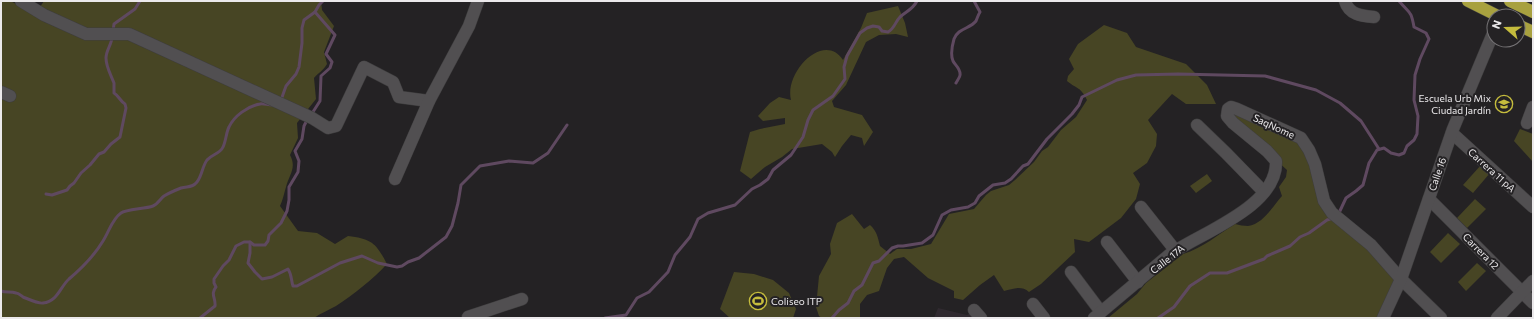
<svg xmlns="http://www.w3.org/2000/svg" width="1534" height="319" font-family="Commissioner,sans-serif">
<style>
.built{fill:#302a30}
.green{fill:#474524}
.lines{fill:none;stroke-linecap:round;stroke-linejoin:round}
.stream{stroke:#5f4960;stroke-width:3}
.minor-casing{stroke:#3e3d3e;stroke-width:13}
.highway-casing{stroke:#3e3d3e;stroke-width:13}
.minor{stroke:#514f51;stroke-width:12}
.highway{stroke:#a8a13f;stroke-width:12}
.labels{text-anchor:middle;stroke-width:4;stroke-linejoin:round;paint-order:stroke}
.poi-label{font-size:10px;fill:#ebe9eb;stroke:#242224;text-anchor:end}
.street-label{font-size:10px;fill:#ebe9eb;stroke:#242224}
</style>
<rect width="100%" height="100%" fill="#242224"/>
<!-- built -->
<path class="built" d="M 938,308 L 967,315 L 974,310 L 981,318 L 934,318 Z"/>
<!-- green -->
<g class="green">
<path d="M 1,1 L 10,1 L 36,13 L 44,1 L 321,1 L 322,10 L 334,26 L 324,52 L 327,64 C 324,70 318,73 314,78 L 316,99 L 297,123 L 298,138 L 290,155 C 297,168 289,175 286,187 C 284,193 283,200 280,206 L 298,231 L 317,233 L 335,244 L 348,236 C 372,239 376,243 387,264 C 372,280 354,294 336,306 C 329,310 321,313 314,318 L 1,318 Z"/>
<path d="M 898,6 L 905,23 L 908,37 L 896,34 L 879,35 L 866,42 L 846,85 L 832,101 L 834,107 L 862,115 L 873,132 L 864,146 L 862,138 L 851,135 L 842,146 L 835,157 L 832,152 L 822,144 L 792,149 L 782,157 L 765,167 L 751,179 L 740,171 L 750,132 L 760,129 L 785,124 L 785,118 L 763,121 L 758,116 L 770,103 L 779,97 L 791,100 C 784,72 824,31 843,60 L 861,28 L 867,13 Z"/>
<path d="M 1104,25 L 1127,33 L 1136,47 L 1186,64 L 1207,85 L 1216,104 L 1186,104 L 1172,94 L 1148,120 L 1157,134 L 1156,146 L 1147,163 L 1133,173 L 1140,184 L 1136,199 L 1121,218 L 1089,242 L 1074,239 L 1075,252 L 1041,284 L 1029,292 C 1021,285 1013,289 1004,291 L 994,275 L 980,285 L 963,300 L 954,298 L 954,291 L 928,278 L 904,257 L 894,259 L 887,268 L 879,291 L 867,295 L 860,304 L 860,318 L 822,318 L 819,316 L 816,307 L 819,276 L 831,254 L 830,244 L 837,223 L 852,214 L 864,229 L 870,225 C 877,231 878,238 880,246 L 890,254 L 897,249 L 911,249 L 931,244 L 949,214 L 974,209 L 986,195 L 991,191 L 1009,185 L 1015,180 L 1034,162 L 1042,151 L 1048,147 L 1061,130 L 1076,117 L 1087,100 C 1080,86 1078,90 1067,81 L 1068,76 L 1074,69 L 1069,59 L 1078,44 Z"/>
<path d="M 1232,110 L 1284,134 L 1303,147 L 1323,205 L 1396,276 L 1379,318 L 1108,318 L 1137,294 L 1146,283 L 1183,254 C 1203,248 1217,235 1235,224 C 1239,225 1244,226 1248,226 C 1263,224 1273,206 1282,196 L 1279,187 L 1286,177 L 1287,170 L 1231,119 Z"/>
<path d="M 1520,129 L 1533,134 L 1533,162 L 1514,141 Z"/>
<path d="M 1481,165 L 1490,173 L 1473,193 L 1463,185 Z"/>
<path d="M 1207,174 L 1212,181 L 1196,193 L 1190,186 Z"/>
<path d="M 1475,199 L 1486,209 L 1467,228 L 1457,218 Z"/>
<path d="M 1448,233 L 1460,244 L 1441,263 L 1430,252 Z"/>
<path d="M 1477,263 L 1486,271 L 1466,291 L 1458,282 Z"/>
<path d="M 734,272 L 754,274 L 773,280 L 789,293 L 796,309 L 793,318 L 730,318 L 720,309 Z"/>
</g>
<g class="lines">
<!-- stream -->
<g class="stream">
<path d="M 113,31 L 114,24 L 135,9 L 140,1"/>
<path d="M 956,83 C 957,81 960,77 960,75 C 961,69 955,65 953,61 C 950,54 952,46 954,39 C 958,28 970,29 976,21 C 977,19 978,15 980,12 L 974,1"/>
<path d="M 281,100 L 286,86 L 296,74 L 299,67 L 302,43 L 302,28 L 304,20 L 315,12"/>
<path d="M 311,115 L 320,101 L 321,76 L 330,68 L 332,62 L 326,54 L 335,35 L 315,12 L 319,5 L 323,1"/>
<path d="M 46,194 L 52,195 L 67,190 L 70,186 L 74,183 L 81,173 L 90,165 L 99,154 L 104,152 L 111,144 L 120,137 L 126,108 L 125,104 C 120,101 119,96 114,93 C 114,90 114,86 114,83 C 111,75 106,67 106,58 C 106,50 112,44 112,37"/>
<path d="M 1338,215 L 1346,198 L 1356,191 L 1363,185 L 1369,163 L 1377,150 L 1384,148 L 1391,153 L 1399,155 L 1404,153 L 1407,146 L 1414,140 L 1417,134 L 1418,116 L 1414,100 L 1415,75 L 1420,59 L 1429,39 L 1426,33 L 1414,27 C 1411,10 1410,14 1399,1"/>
<path d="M 250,242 L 250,253 L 248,263 L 255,272 L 262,279 L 272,277 L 288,269 C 292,275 291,280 293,286 L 297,286 L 340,263 L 362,256 L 378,263 L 397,267 L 402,266 L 408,262 L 419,258 L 446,237 L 452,226 L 458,203 L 461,185 L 480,166 L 509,161 L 533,163 L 548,153 L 567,125"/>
<path d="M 1,291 C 6,293 11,291 16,293 C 19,293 21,296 23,297 C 28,299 39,304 43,303 C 58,301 60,287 69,279 C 82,268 94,256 103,241 C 109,232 112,219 121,213 C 126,209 145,209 153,206 C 158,204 160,199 164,196 C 169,193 176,190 181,188 C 188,186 192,188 197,182 C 202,176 202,167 207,160 C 212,154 220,154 223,147 C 226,141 226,133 229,127 C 234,116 248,106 260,104 C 263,103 268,105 272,105"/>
<path d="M 200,318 L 215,306 C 216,298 210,294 216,287 L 214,283 L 214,279 L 223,266 L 229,260 L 236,246 L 244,242 L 250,242 L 254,245 L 265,245 L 268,241 L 269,235 L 281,223 L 287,211 L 289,200 L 289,187 L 298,172 L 299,161 L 295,151 L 302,139 L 304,126 L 307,120"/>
<path d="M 605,318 L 626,315 L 637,298 L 649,292 L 668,272 L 675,255 L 690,237 L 698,219 L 708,213 L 735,205 L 752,189 L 760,185 L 768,179 L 773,170 L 791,155 L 803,137 L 808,120 L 813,110 L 833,96 L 845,79 L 844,67 L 847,56 L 860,33 L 867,28 L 873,26 L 879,27 L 882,31 L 888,32 C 895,28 895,22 900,17 C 907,11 913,9 917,1"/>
<path d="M 832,318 L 839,310 L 848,303 L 854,291 L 862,285 L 873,263 L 879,261 L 892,248 L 898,246 L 903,246 L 922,243 L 933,235 L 942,215 L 951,210 L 968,207 L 975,203 L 979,196 L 993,185 L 1005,183 L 1011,179 L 1023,166 L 1028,164 L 1047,139 L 1072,114 L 1079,105 L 1082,97 L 1117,80 L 1136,75 L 1178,74 L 1265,76 L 1316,90 L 1340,103 L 1361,121 L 1379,149"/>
<path d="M 1158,318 L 1174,307 L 1190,286 L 1210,273 L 1227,273 L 1264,259 L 1267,256 L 1290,246 L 1300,237 L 1309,233 L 1327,220 L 1333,218"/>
</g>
<defs>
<g id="minor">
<path d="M 21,1 L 44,15 L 86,34 L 129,34 L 312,118 L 328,128 L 336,126 L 364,67 L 393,82 L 399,97 L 429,101"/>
<path d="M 1345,1 C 1349,15 1362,16 1374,17"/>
<path d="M 1,92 L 10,96"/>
<path d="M 1527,123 L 1533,107"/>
<path d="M 1197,125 L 1226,153 L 1264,192"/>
<path d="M 1452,133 L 1533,207"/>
<path d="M 395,179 L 429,101 L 469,26 L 478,1"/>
<path d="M 1429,199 L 1533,303"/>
<path d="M 1141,207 L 1175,250"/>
<path d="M 1107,242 L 1138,282"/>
<path d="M 1071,272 L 1101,312"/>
<path d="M 1033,304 L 1044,318"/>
<path d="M 974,310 L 981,318"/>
<path d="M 469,318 L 468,317 L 522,299"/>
<path d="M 1094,318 L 1169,255 C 1200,233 1278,207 1276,161 L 1267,151 L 1233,123 L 1227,116 L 1228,109 L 1231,107 L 1237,109 L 1301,138 L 1309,150 L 1315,164 L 1324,201 L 1332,213 L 1371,245 L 1401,279 L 1441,318"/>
<path d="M 1383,318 L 1401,279 L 1453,129 L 1494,31"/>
<path d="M 1497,318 L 1533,281"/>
</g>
<g id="highway">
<path d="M 1468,1 L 1498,16"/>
<path d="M 1510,1 L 1533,12"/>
<path d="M 1518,25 L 1533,32"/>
</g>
</defs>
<!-- minor casing -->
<use href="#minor" class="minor-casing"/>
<!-- highway casing -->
<use href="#highway" class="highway-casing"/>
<!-- minor -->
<use href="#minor" class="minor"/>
<!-- highway -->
<use href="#highway" class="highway"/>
</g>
<!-- icons -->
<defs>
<symbol id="school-ring" viewBox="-11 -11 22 22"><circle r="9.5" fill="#242224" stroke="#c5bc3d" stroke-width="1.5"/><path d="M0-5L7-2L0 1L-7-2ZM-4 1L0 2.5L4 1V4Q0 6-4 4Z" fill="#c5bc3d"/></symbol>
<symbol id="stadium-ring" viewBox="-11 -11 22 22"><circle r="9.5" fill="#242224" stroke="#c5bc3d" stroke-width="1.5"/><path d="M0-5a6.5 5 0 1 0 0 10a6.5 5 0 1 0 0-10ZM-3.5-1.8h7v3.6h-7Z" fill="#c5bc3d"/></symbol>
</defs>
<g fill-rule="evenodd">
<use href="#school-ring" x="1494" y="94" width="20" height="20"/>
<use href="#stadium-ring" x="748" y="291" width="20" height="20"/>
</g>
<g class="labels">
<!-- poi labels -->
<g class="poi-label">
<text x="1491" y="102">Escuela Urb Mix<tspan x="1491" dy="12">Ciudad Jardín</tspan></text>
<text x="771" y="305" text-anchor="start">Coliseo ITP</text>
</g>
<!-- street labels -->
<g class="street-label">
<text transform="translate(1274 126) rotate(25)" y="4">SaqNome</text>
<text transform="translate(1492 170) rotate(42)" y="4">Carrera 11 pA</text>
<text transform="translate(1437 174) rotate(-71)" y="4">Calle 16</text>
<text transform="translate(1481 251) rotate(45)" y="4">Carrera 12</text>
<text transform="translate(1167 259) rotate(-38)" y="4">Calle 17A</text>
</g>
</g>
<!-- border -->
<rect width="1534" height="319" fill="none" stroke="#ebe9eb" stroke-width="4"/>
<!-- north arrow -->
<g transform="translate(1506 28) rotate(290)"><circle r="19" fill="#242224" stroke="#747274"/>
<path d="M0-3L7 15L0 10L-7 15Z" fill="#c5bc3d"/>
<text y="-6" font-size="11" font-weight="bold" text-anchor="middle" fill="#ebe9eb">N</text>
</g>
</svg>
